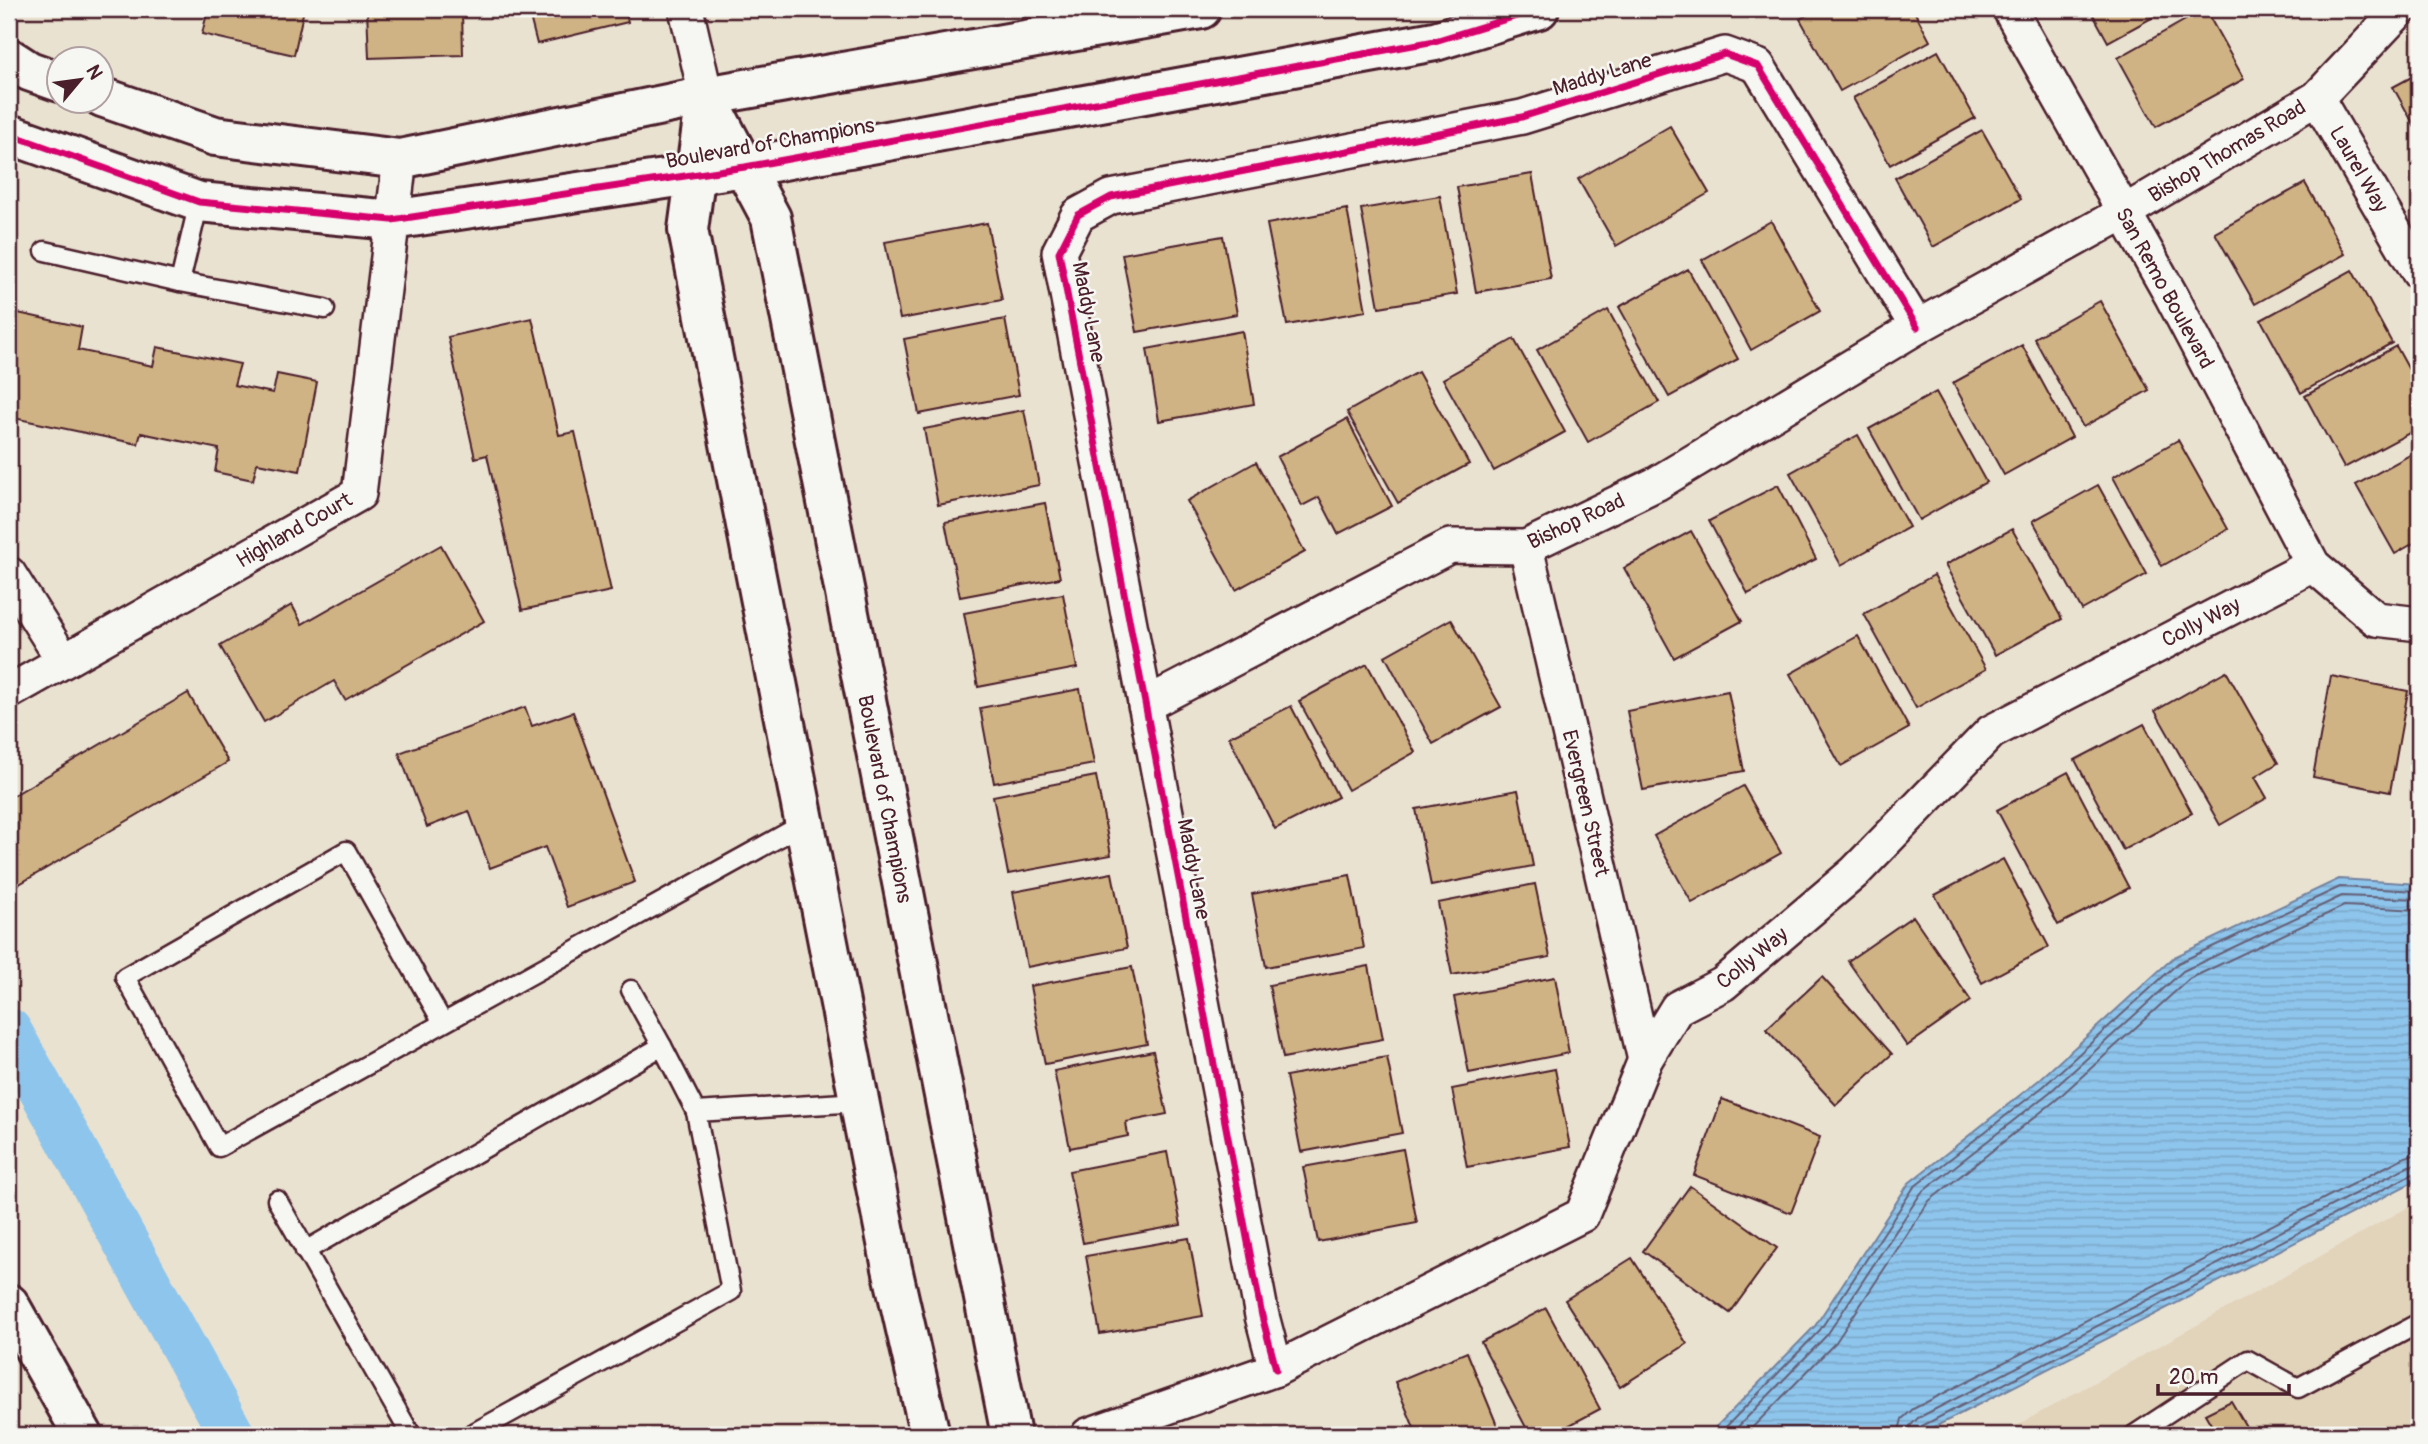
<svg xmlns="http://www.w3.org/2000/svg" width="2428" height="1444" font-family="Pangolin,sans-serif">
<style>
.built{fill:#e2d4ba}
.water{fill:url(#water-rules);stroke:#73839f;stroke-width:2}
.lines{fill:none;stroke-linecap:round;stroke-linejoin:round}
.shore{stroke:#656178;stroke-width:2}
.canal{stroke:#8ec5ec;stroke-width:46}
.building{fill:#cfb384;stroke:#4a1f2b;stroke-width:2}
.service-casing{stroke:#4a1f2b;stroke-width:23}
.minor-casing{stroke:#4a1f2b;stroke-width:38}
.tertiary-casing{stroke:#4a1f2b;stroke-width:44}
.primary-casing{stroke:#4a1f2b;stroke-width:44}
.service{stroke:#f6f6f2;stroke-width:18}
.minor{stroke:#f6f6f2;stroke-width:33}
.tertiary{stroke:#f6f6f2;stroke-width:38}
.primary{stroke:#f6f6f2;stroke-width:38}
.cycleway-casing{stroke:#f6f6f2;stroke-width:11}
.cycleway{stroke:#d6006c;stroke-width:7}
.labels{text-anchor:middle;stroke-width:5;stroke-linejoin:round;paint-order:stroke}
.street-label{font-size:21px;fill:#4a1f2b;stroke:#f6f6f2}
</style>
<defs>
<pattern id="water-rules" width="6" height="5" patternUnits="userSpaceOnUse" patternTransform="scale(1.75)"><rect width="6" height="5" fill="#8ec5ec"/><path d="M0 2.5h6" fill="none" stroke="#7ca9cb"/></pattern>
</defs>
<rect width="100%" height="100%" fill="#eae2d1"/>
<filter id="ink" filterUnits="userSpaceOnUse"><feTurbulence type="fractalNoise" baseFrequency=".0143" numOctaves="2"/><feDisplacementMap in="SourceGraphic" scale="14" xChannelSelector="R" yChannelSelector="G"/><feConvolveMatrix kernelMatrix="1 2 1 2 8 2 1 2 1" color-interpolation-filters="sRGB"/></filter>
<g filter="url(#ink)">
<!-- built -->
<path class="built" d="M 2419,1201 L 2419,1435 L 2000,1435 Z"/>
<!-- water -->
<path class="water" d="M 2339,879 L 2419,884 L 2419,1179 L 1919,1435 L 1708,1435 L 1815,1326 L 1909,1183 L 2039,1080 L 2174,957 Z"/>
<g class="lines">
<!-- shore -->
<g class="shore">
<path d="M 1718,1435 L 1820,1330 L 1914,1187 L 2044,1086 L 2178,963 L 2340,887 L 2419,891"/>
<path d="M 1730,1435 L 1827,1335 L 1921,1193 L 2050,1092 L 2183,971 L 2342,896 L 2419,899"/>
<path d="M 1745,1435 L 1836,1342 L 1929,1201 L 2056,1100 L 2189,979 L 2344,906 L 2419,910"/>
<path d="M 1898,1435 L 1902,1419 L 1913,1409 L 2405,1157 L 2419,1154"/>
<path d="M 1909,1435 L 1910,1426 L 1918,1418 L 2409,1166 L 2419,1164"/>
<path d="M 1918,1435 L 1918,1430 L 1922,1426 L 2413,1174 L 2419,1173"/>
</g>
<!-- canal -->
<path class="canal" d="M 9,1031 L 232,1435"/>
</g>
<!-- building -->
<g class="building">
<path d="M 208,9 L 304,9 L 294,55 L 202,34 Z"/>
<path d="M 367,9 L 462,9 L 463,55 L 369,58 Z"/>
<path d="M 528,9 L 625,9 L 628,22 L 537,44 Z"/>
<path d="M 1818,9 L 1913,9 L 1930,41 L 1840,91 L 1800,19 Z"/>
<path d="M 2090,9 L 2168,9 L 2108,42 Z"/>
<path d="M 2205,9 L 2244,79 L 2156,127 L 2118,58 Z"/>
<path d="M 1938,51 L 1975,118 L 1890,165 L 1853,98 Z"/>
<path d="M 2419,73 L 2419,134 L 2393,87 Z"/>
<path d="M 1670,126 L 1709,193 L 1616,246 L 1578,179 Z"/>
<path d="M 1982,130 L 2021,199 L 1933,247 L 1895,178 Z"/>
<path d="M 1532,174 L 1551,279 L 1476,292 L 1457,187 Z"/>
<path d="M 2305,183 L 2345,254 L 2255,304 L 2215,233 Z"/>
<path d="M 1440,196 L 1457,294 L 1379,307 L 1361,209 Z"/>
<path d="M 1347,209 L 1366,311 L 1287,325 L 1267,224 Z"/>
<path d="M 1771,221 L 1820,311 L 1751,350 L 1702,260 Z"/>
<path d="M 987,223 L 1002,300 L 900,319 L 885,242 Z"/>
<path d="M 1223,236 L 1237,314 L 1137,332 L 1122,254 Z"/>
<path d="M 1688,269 L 1738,359 L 1669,397 L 1619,307 Z"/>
<path d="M 2352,270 L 2392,343 L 2301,393 L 2261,320 Z"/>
<path d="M 2100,301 L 2149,390 L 2083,427 L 2034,338 Z"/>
<path d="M 1608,310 L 1659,402 L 1588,442 L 1537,350 Z"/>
<path d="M 9,311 L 82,327 L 78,350 L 153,366 L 157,347 L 240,364 L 234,385 L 273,393 L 277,374 L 317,382 L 300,471 L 257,463 L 253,480 L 215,472 L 219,449 L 141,433 L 138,444 L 9,417 Z"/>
<path d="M 532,318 L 559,435 L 575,432 L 611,591 L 522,610 L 487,455 L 475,458 L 448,337 Z"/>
<path d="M 1005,319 L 1019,395 L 919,414 L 904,339 Z"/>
<path d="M 1242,331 L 1254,404 L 1159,421 L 1147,349 Z"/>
<path d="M 1514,339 L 1565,432 L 1494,471 L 1443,379 Z"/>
<path d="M 2022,345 L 2072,437 L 2004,475 L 1953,383 Z"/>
<path d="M 2396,346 L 2419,388 L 2419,428 L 2344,468 L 2305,396 Z"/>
<path d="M 1418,372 L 1469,464 L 1398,503 L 1347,412 Z"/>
<path d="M 1936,392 L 1986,482 L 1919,520 L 1869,429 Z"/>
<path d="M 1024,410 L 1039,485 L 938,505 L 924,429 Z"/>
<path d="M 1347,419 L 1392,506 L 1338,534 L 1319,497 L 1302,506 L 1277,457 Z"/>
<path d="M 1858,435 L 1909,527 L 1841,565 L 1790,473 Z"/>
<path d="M 2178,440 L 2228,529 L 2162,566 L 2113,477 Z"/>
<path d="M 2419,450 L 2419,540 L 2395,554 L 2356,485 Z"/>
<path d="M 1256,462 L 1305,552 L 1236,590 L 1187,501 Z"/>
<path d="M 1778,485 L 1816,559 L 1748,594 L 1709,521 Z"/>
<path d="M 2098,485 L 2147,574 L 2082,610 L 2033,521 Z"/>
<path d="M 1045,503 L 1060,578 L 960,597 L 945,522 Z"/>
<path d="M 2012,529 L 2062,619 L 1995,655 L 1945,565 Z"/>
<path d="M 1691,531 L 1742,621 L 1674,658 L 1624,568 Z"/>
<path d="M 441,545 L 484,621 L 345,700 L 334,681 L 264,722 L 220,646 L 292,605 L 302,624 Z"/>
<path d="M 1934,575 L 1986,669 L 1916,708 L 1864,614 Z"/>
<path d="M 1063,594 L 1077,668 L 978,687 L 964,613 Z"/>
<path d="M 1451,619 L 1501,707 L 1433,744 L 1385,656 Z"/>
<path d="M 1858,636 L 1909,728 L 1841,766 L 1790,674 Z"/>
<path d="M 1367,664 L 1415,752 L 1348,790 L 1299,701 Z"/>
<path d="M 2226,671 L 2278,763 L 2255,777 L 2267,798 L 2220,825 L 2155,711 Z"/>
<path d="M 2331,676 L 2408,691 L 2390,792 L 2313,777 Z"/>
<path d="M 1080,689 L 1094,764 L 994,783 L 980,708 Z"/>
<path d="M 1728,691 L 1744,771 L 1643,790 L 1627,711 Z"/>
<path d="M 188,693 L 228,762 L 9,890 L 9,798 Z"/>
<path d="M 1291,706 L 1338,797 L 1275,829 L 1229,737 Z"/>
<path d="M 525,707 L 532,726 L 573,712 L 635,882 L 567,907 L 545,847 L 490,868 L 469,811 L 427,827 L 399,753 Z"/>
<path d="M 2144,724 L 2192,813 L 2123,850 L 2075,760 Z"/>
<path d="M 2068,772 L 2129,888 L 2058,925 L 1997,810 Z"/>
<path d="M 1096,776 L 1111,855 L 1008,874 L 993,796 Z"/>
<path d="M 1743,786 L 1781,853 L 1692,903 L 1654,836 Z"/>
<path d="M 1518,790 L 1533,866 L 1431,886 L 1416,809 Z"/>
<path d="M 2003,859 L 2049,947 L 1982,983 L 1935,895 Z"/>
<path d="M 1112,873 L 1127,948 L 1027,967 L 1013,892 Z"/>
<path d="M 1350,875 L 1364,948 L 1266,967 L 1252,894 Z"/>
<path d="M 1535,884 L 1550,957 L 1452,975 L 1438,903 Z"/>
<path d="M 1913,916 L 1971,1001 L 1907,1046 L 1848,961 Z"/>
<path d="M 1369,966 L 1383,1039 L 1283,1058 L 1269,985 Z"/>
<path d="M 1132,967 L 1147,1044 L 1045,1064 L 1030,986 Z"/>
<path d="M 1555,977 L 1569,1053 L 1469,1073 L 1454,997 Z"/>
<path d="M 1822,977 L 1892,1054 L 1836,1105 L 1766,1029 Z"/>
<path d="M 1153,1051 L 1167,1114 L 1126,1122 L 1128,1136 L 1070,1148 L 1054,1071 Z"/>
<path d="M 1387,1057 L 1402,1133 L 1301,1152 L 1286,1076 Z"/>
<path d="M 1555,1069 L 1570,1147 L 1467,1167 L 1452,1089 Z"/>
<path d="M 1722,1099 L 1820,1137 L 1791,1213 L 1694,1175 Z"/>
<path d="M 1403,1149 L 1417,1223 L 1318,1242 L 1303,1167 Z"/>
<path d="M 1167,1152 L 1181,1225 L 1083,1243 L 1069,1171 Z"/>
<path d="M 1690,1186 L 1777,1248 L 1730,1313 L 1643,1251 Z"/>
<path d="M 1189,1238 L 1203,1316 L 1100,1334 L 1086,1256 Z"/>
<path d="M 1632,1258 L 1687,1344 L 1620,1387 L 1565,1300 Z"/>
<path d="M 1546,1308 L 1600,1409 L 1551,1435 L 1530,1435 L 1481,1342 Z"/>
<path d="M 1467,1352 L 1501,1435 L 1417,1435 L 1395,1382 Z"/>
<path d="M 2231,1401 L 2251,1435 L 2198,1435 L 2212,1426 L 2205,1414 Z"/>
</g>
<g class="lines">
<defs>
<g id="service">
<path d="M 199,202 L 180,282 L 325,309"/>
<path d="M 45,251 L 180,282"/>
<path d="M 631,990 L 662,1046"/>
<path d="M 443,1023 L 346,851 L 125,977 L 219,1147 L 805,823"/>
<path d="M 277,1200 L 411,1435"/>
<path d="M 305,1251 L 662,1046 L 696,1112"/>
<path d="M 470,1435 L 731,1291 L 696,1112 L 860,1102"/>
<path d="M 2134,1435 L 2248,1360 L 2298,1388 L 2419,1323"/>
</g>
<g id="minor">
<path d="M 686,9 L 706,96"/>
<path d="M 2012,9 L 2012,14 L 2172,297 L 2313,565 L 2376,619 L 2419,624"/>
<path d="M 2317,98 L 2419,273"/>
<path d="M 1526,547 L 1645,1060"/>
<path d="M 9,574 L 63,660"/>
<path d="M 9,692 L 359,494 L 400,159"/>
<path d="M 1145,705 L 1450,546 L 1526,547 L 1656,484 L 1917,327 L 2123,213 L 2317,98 L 2401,9"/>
<path d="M 1276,1369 L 1262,1316 L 1059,252 L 1078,215 L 1111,197 L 1522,117 L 1725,54 L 1758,66 L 1917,327"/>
<path d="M 1088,1435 L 1276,1369 L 1582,1215 L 1645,1060 L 1677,1008 L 1723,984 L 1855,872 L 1991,732 L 2313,565"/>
</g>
<g id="tertiary">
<path d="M 9,58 L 29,71 L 60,82"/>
<path d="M 706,96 L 771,218 L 1011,1435"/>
<path d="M 706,96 L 688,230 L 892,1268 L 930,1435"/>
<path d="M 102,97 L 215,136 L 400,159 L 706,96 L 1201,9"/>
<path d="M 9,134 L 199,202 L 392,220 L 745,167 L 1435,41 L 1539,9"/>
</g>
<path id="primary" d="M 9,1304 L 83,1435"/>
</defs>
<!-- service casing -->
<use href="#service" class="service-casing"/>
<!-- minor casing -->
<use href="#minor" class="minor-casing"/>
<!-- tertiary casing -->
<use href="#tertiary" class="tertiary-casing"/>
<!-- primary casing -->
<use href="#primary" class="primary-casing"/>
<!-- service -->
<use href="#service" class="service"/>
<!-- minor -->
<use href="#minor" class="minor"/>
<!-- tertiary -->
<use href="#tertiary" class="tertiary"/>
<!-- primary -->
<use href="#primary" class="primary"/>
<defs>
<g id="cycleway">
<path d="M 9,134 L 199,202 L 392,220 L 745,167 L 1435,41 L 1539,9"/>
<path d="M 1276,1369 L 1262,1316 L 1059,252 L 1078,215 L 1111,197 L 1522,117 L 1725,54 L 1758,66 L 1917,327"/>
</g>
</defs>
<!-- cycleway casing -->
<use href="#cycleway" class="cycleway-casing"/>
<!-- cycleway -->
<use href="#cycleway" class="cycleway"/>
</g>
</g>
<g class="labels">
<!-- street labels -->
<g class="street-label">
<text transform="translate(1602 74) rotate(-17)" y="7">Maddy Lane</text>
<text transform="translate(770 143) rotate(-10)" y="7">Boulevard of Champions</text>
<text transform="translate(2227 151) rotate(-31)" y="7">Bishop Thomas Road</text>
<text transform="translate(2359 169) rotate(60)" y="7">Laurel Way</text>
<text transform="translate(2165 288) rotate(61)" y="7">San Remo Boulevard</text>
<text transform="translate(1089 312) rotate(79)" y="7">Maddy Lane</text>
<text transform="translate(1576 521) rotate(-25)" y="7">Bishop Road</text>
<text transform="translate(294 530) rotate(-30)" y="7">Highland Court</text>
<text transform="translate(2201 622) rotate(-27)" y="7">Colly Way</text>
<text transform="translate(885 799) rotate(79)" y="7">Boulevard of Champions</text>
<text transform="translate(1586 803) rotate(77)" y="7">Evergreen Street</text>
<text transform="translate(1194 869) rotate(79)" y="7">Maddy Lane</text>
<text transform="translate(1752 958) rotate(-39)" y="7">Colly Way</text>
</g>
</g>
<!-- margin -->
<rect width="2428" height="1444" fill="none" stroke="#f6f6f2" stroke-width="35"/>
<rect x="18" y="18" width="2393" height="1409" fill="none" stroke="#4a1f2b" stroke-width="2.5" filter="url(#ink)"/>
<!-- north arrow -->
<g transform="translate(80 80) rotate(61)"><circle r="33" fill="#f6f6f2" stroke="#b1a0a2" stroke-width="2"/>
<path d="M0-5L12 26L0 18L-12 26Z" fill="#4a1f2b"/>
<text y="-10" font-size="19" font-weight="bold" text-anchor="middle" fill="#4a1f2b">N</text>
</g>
<!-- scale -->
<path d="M2158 1384v10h131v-10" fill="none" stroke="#4a1f2b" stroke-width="3.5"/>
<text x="2169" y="1384" font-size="21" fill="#4a1f2b" stroke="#f6f6f2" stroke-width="5" paint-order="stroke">20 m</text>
</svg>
